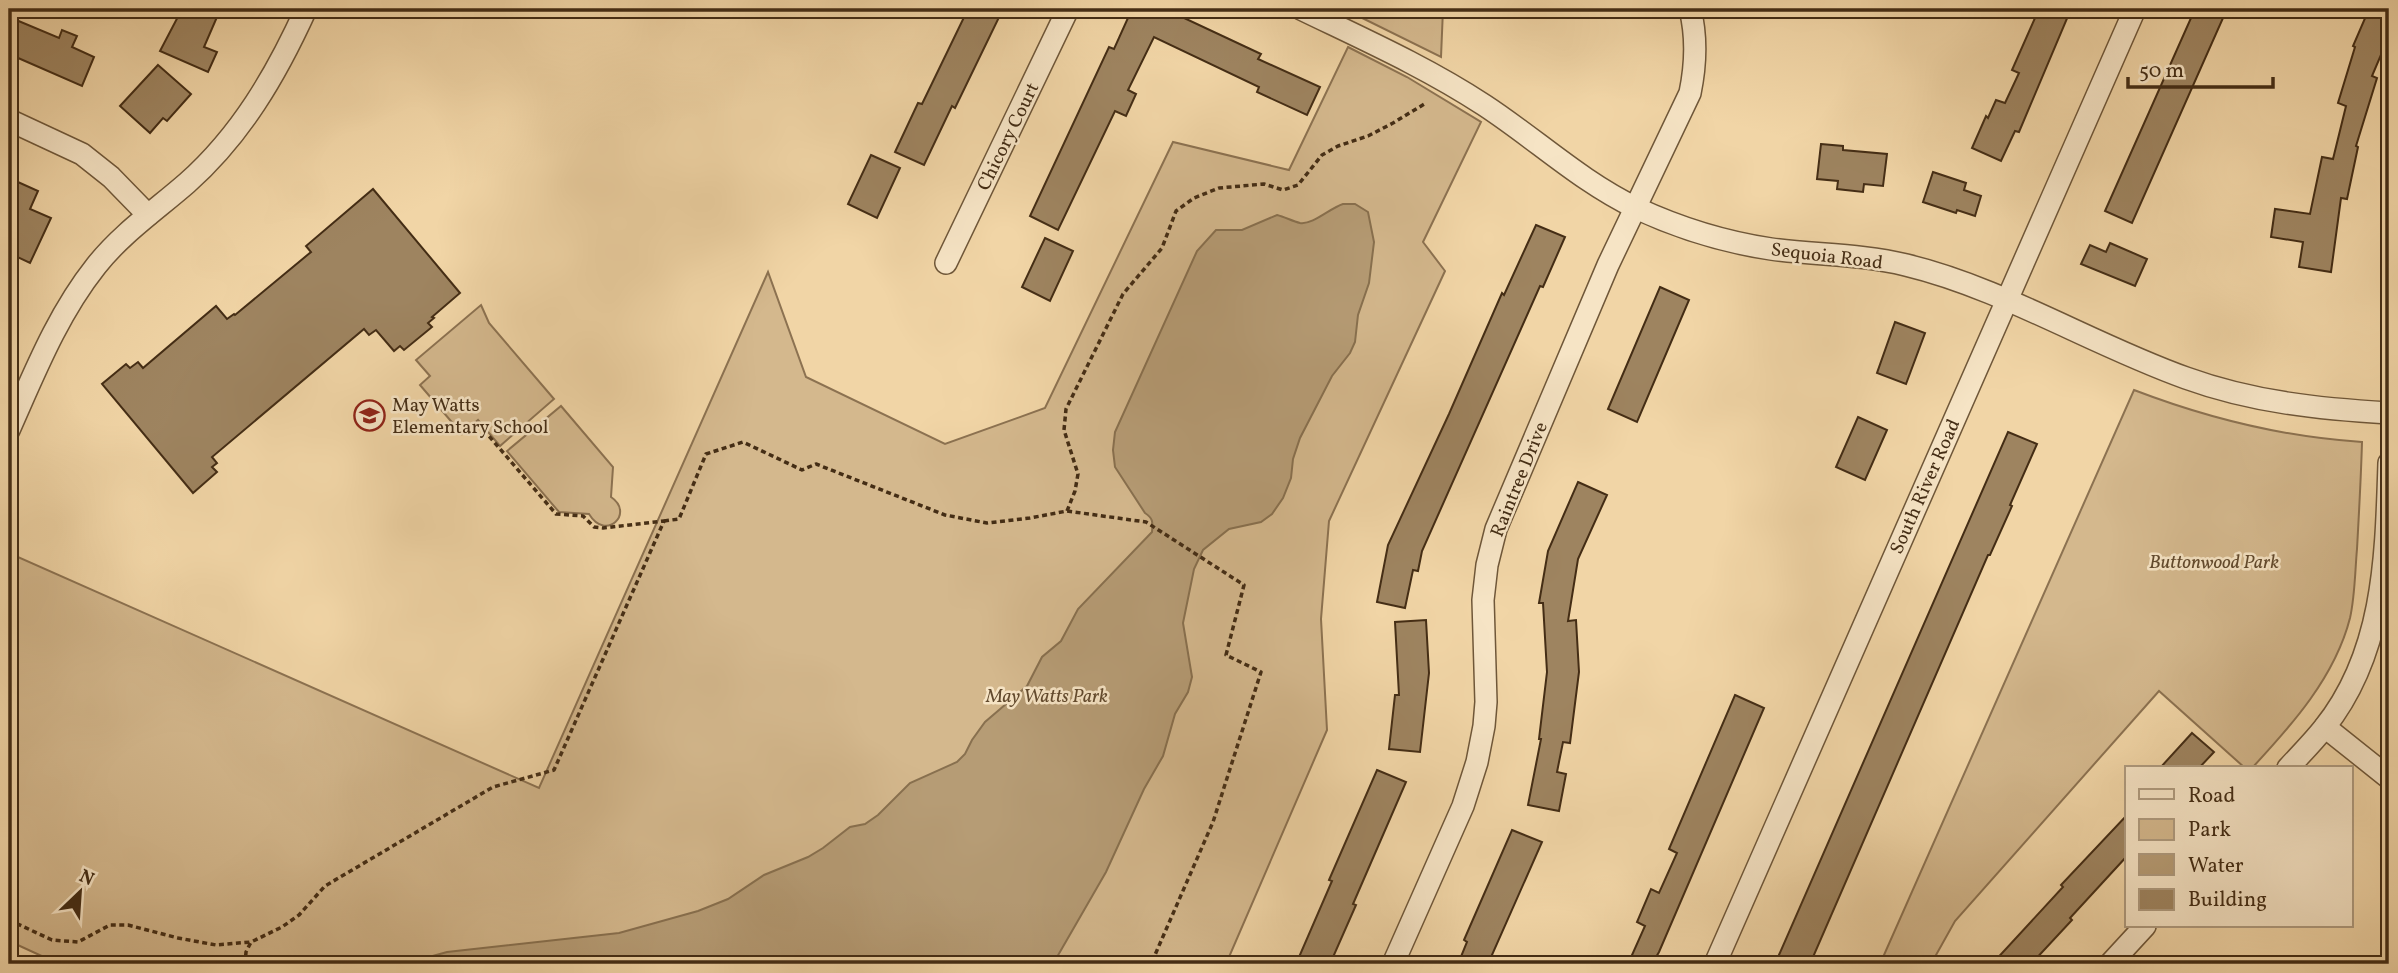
<svg xmlns="http://www.w3.org/2000/svg" width="2398" height="973" font-family="Vollkorn,serif">
<style>
.green{fill:#d4b88d;stroke:#8c7251;stroke-width:2}
.water{fill:#b69c75;stroke:#88704f;stroke-width:2}
.building{fill:#9e8460;stroke:#442d15;stroke-width:2}
.lines{fill:none;stroke-linecap:round;stroke-linejoin:round}
.minor-casing{stroke:#6f5739;stroke-width:24}
.path{stroke:#442d15;stroke-width:3.5;stroke-dasharray:5 3.5;stroke-linecap:butt}
.minor{stroke:#f6e4c5;stroke-width:21}
.labels{text-anchor:middle;stroke-width:5;stroke-linejoin:round;paint-order:stroke}
.street-label{font-size:19px;fill:#442d15;stroke:#f6e4c5}
.poi-label{font-size:19px;fill:#442d15;stroke:#f6e4c5;text-anchor:start}
.park-label{font-size:19px;font-style:italic;fill:#61492d;stroke:#f6e4c5}
</style>
<rect width="100%" height="100%" fill="#f1d5a6"/>
<filter id="stains"><feTurbulence type="fractalNoise" baseFrequency=".00286" numOctaves="4"/><feColorMatrix values="0 0 0 0 .2 0 0 0 0 .09 0 0 0 0 .02 0 0 0 .5 -.17"/></filter>
<radialGradient id="worn" r=".72"><stop offset=".6" stop-color="#630" stop-opacity="0"/><stop offset="1" stop-color="#630" stop-opacity=".3"/></radialGradient>
<!-- green -->
<g class="green">
<path d="M 1344,9 L 1443,9 L 1441,57 Z"/>
<path d="M 1348,47 L 1407,77 L 1481,122 L 1423,242 L 1445,271 L 1329,521 L 1321,619 L 1327,730 L 1226,964 L 59,964 L 9,941 L 9,553 L 539,788 L 768,272 L 806,377 L 945,444 L 1045,408 L 1173,142 L 1289,170 Z"/>
<path d="M 481,305 L 489,323 L 554,399 L 500,446 L 478,420 L 462,434 L 420,385 L 430,376 L 416,360 Z"/>
<path d="M 2134,390 C 2207,418 2284,437 2362,442 C 2361,478 2359,513 2357,549 C 2355,571 2355,596 2350,618 C 2335,677 2292,725 2252,768 L 2245,768 L 2159,691 L 1955,921 L 1931,964 L 1880,964 Z"/>
<path d="M 561,406 L 613,467 L 611,497 C 635,513 606,542 589,514 L 559,512 L 507,451 Z"/>
</g>
<!-- water -->
<path class="water" d="M 1343,204 L 1355,204 L 1368,212 L 1374,242 L 1369,283 L 1358,315 L 1355,342 L 1350,353 L 1332,376 L 1300,438 L 1293,459 L 1291,478 L 1283,498 L 1272,514 L 1261,522 L 1229,529 L 1203,550 L 1194,569 L 1183,623 L 1192,677 L 1188,692 L 1175,714 L 1163,756 L 1144,789 L 1106,872 L 1053,964 L 415,964 L 422,959 L 447,952 L 619,933 L 698,911 L 728,899 L 764,875 L 808,857 L 823,848 L 850,827 L 865,824 L 878,815 L 910,783 L 957,762 L 965,754 L 972,740 L 985,722 L 1027,686 L 1042,657 L 1061,641 L 1078,609 L 1152,532 C 1153,522 1153,518 1145,513 L 1115,467 L 1113,450 L 1115,432 L 1197,251 L 1216,230 L 1242,230 L 1277,215 C 1285,217 1292,221 1300,223 C 1313,225 1330,208 1343,204 Z"/>
<!-- building -->
<g class="building">
<path d="M 182,9 L 198,9 L 217,17 L 204,47 L 217,52 L 208,72 L 160,51 Z"/>
<path d="M 968,9 L 1003,9 L 955,108 L 952,106 L 924,165 L 895,152 L 918,103 L 922,104 Z"/>
<path d="M 1132,9 L 1165,9 L 1261,54 L 1258,59 L 1320,87 L 1307,115 L 1257,92 L 1259,87 L 1154,37 L 1128,90 L 1136,94 L 1126,116 L 1115,111 L 1058,230 L 1030,216 L 1109,47 L 1114,49 Z"/>
<path d="M 2039,9 L 2071,9 L 2019,132 L 2015,131 L 2001,161 L 1972,148 L 1986,116 L 1988,118 L 1996,100 L 2005,103 L 2019,73 L 2012,70 Z"/>
<path d="M 2195,9 L 2227,9 L 2132,223 L 2105,211 Z"/>
<path d="M 2369,9 L 2389,9 L 2389,36 L 2372,76 L 2377,78 L 2356,146 L 2358,147 L 2347,199 L 2341,198 L 2331,272 L 2299,267 L 2303,242 L 2271,237 L 2275,209 L 2310,214 L 2322,157 L 2333,159 L 2346,106 L 2338,103 L 2355,47 L 2353,46 Z"/>
<path d="M 9,17 L 59,38 L 62,30 L 77,36 L 72,47 L 94,57 L 82,86 L 9,54 Z"/>
<path d="M 158,65 L 191,94 L 167,121 L 163,118 L 150,133 L 120,106 Z"/>
<path d="M 1821,144 L 1843,146 L 1843,150 L 1887,154 L 1883,186 L 1864,184 L 1863,192 L 1837,189 L 1838,181 L 1817,179 Z"/>
<path d="M 871,155 L 900,168 L 877,218 L 848,204 Z"/>
<path d="M 1933,172 L 1966,183 L 1964,190 L 1981,196 L 1975,216 L 1957,210 L 1956,213 L 1923,202 Z"/>
<path d="M 9,178 L 38,191 L 30,209 L 51,218 L 30,263 L 9,253 Z"/>
<path d="M 373,189 L 460,293 L 432,317 L 434,318 L 428,323 L 432,327 L 404,350 L 400,346 L 394,351 L 376,330 L 369,335 L 364,329 L 212,457 L 217,463 L 212,467 L 217,472 L 193,493 L 102,384 L 126,364 L 130,368 L 138,362 L 143,368 L 216,306 L 227,319 L 234,314 L 235,315 L 311,252 L 306,246 Z"/>
<path d="M 1536,225 L 1565,237 L 1543,287 L 1540,286 L 1422,551 L 1418,571 L 1413,570 L 1405,608 L 1377,602 L 1388,545 L 1449,414 L 1502,293 L 1504,295 Z"/>
<path d="M 1045,238 L 1073,251 L 1050,301 L 1022,287 Z"/>
<path d="M 2110,243 L 2147,259 L 2135,286 L 2081,264 L 2090,245 L 2106,252 Z"/>
<path d="M 1660,287 L 1689,300 L 1637,422 L 1608,409 Z"/>
<path d="M 1895,322 L 1925,333 L 1906,384 L 1877,373 Z"/>
<path d="M 1858,417 L 1887,430 L 1865,480 L 1836,467 Z"/>
<path d="M 2008,432 L 2037,444 L 2010,505 L 2012,506 L 1990,555 L 1988,555 L 1810,964 L 1775,964 Z"/>
<path d="M 1578,482 L 1607,495 L 1578,559 L 1568,621 L 1576,620 L 1579,672 L 1570,743 L 1563,742 L 1557,772 L 1566,774 L 1559,811 L 1528,805 L 1541,739 L 1539,739 L 1547,672 L 1543,603 L 1539,603 L 1548,551 Z"/>
<path d="M 1426,620 L 1429,673 L 1420,752 L 1389,749 L 1395,695 L 1399,695 L 1395,622 Z"/>
<path d="M 1735,695 L 1764,708 L 1659,952 L 1652,964 L 1628,964 L 1645,926 L 1637,922 L 1651,889 L 1659,893 L 1677,853 L 1669,849 Z"/>
<path d="M 2192,733 L 2214,752 L 2199,768 L 2160,768 Z"/>
<path d="M 1377,770 L 1406,782 L 1353,904 L 1356,905 L 1330,964 L 1296,964 L 1332,881 L 1329,880 Z"/>
<path d="M 2127,815 L 2127,856 L 2070,918 L 2072,920 L 2031,964 L 1992,964 L 2063,887 L 2061,885 Z"/>
<path d="M 1512,830 L 1542,842 L 1488,964 L 1458,964 L 1467,942 L 1464,940 Z"/>
</g>
<g class="lines">
<defs>
<g id="minor">
<path d="M 1301,9 C 1363,39 1426,67 1484,105 C 1536,139 1580,181 1636,208 C 1679,228 1724,242 1771,249 C 1816,255 1862,254 1906,265 C 2002,288 2093,345 2186,378 C 2252,402 2320,409 2389,413"/>
<path d="M 9,120 L 82,154 L 111,177 L 148,215"/>
<path d="M 946,263 L 1068,9"/>
<path d="M 9,430 C 34,374 57,315 96,266 C 121,234 156,210 187,183 C 241,135 276,75 306,9"/>
<path d="M 2325,727 L 2389,778"/>
<path d="M 2288,768 C 2300,755 2313,742 2324,728 C 2385,652 2386,555 2389,463"/>
<path d="M 1393,964 L 1463,806 L 1477,762 L 1484,726 L 1486,702 L 1483,600 L 1487,565 L 1496,529 L 1608,265 L 1690,93 C 1696,64 1697,37 1690,9"/>
<path d="M 1715,964 L 2135,9"/>
<path d="M 2110,964 L 2145,926"/>
</g>
</defs>
<!-- minor casing -->
<use href="#minor" class="minor-casing"/>
<!-- path -->
<g class="path">
<path d="M 1067,511 L 1075,491 L 1078,474 L 1064,430 L 1066,409 L 1123,294 L 1162,248 L 1176,211 L 1194,198 L 1219,188 L 1264,184 L 1283,190 L 1298,185 L 1322,155 L 1338,146 L 1368,136 L 1393,123 L 1426,103"/>
<path d="M 664,521 L 679,519 L 706,454 L 743,442 L 802,470 L 816,464 L 945,515 L 987,523 L 1030,518 L 1067,511 L 1146,522 L 1244,585 L 1226,655 L 1261,672 L 1213,822 L 1151,964"/>
<path d="M 9,920 L 52,940 L 78,942 L 110,925 L 128,925 L 178,938 L 216,945 L 251,942"/>
<path d="M 245,964 L 246,952 L 251,942 L 282,927 L 299,915 L 325,886 L 493,787 L 554,770 L 664,521 L 603,528 L 594,527 L 583,516 L 556,514 L 476,421"/>
</g>
<!-- minor -->
<use href="#minor" class="minor"/>
</g>
<!-- icons -->
<defs>
<symbol id="school-ring" viewBox="-11 -11 22 22"><circle r="9.5" fill="#f6e4c5" stroke="#8f2418" stroke-width="1.5"/><path d="M0-5L7-2L0 1L-7-2ZM-4 1L0 2.5L4 1V4Q0 6-4 4Z" fill="#8f2418"/></symbol>
</defs>
<g fill-rule="evenodd">
<use href="#school-ring" x="352" y="398" width="35" height="35"/>
</g>
<g class="labels">
<!-- street labels -->
<g class="street-label">
<text transform="translate(1007 136) rotate(-64)" y="7">Chicory Court</text>
<text transform="translate(1827 255) rotate(7)" y="7">Sequoia Road</text>
<text transform="translate(1518 479) rotate(-68)" y="7">Raintree Drive</text>
<text transform="translate(1924 486) rotate(-66)" y="7">South River Road</text>
</g>
<!-- poi labels -->
<g class="poi-label">
<text x="392" y="411">May Watts<tspan x="392" dy="22">Elementary School</tspan></text>
</g>
<!-- park labels -->
<g class="park-label">
<text x="2214" y="568">Buttonwood Park</text>
<text x="1047" y="702">May Watts Park</text>
</g>
</g>
<!-- margin -->
<rect width="2398" height="973" fill="none" stroke="#f1d5a6" stroke-width="35"/>
<rect x="10" y="10" width="2377" height="952" fill="none" stroke="#442d15" stroke-width="3.5"/>
<rect x="18" y="18" width="2363" height="938" fill="none" stroke="#442d15" stroke-width="2"/>
<!-- legend -->
<rect x="2125" y="766" width="228" height="161" fill="#f6e4c5" stroke="#af9b7f" stroke-width="2"/>
<rect x="2139" y="789" width="35" height="10" fill="#f6e4c5" stroke="#af9b7f" stroke-width="2"/>
<text x="2188" y="802" font-size="21" fill="#442d15">Road</text>
<rect x="2139" y="819" width="35" height="21" fill="#d4b88d" stroke="#af9b7f" stroke-width="2"/>
<text x="2188" y="836" font-size="21" fill="#442d15">Park</text>
<rect x="2139" y="854" width="35" height="21" fill="#b69c75" stroke="#af9b7f" stroke-width="2"/>
<text x="2188" y="872" font-size="21" fill="#442d15">Water</text>
<rect x="2139" y="889" width="35" height="21" fill="#9e8460" stroke="#af9b7f" stroke-width="2"/>
<text x="2188" y="906" font-size="21" fill="#442d15">Building</text>
<!-- north arrow -->
<g transform="translate(80 892) rotate(25)" stroke="#f6e4c5" stroke-width="5" paint-order="stroke">
<path d="M0-5L12 26L0 18L-12 26Z" fill="#442d15"/>
<text y="-10" font-size="19" font-weight="bold" text-anchor="middle" fill="#442d15">N</text>
</g>
<!-- scale -->
<path d="M2128 77v10h145v-10" fill="none" stroke="#442d15" stroke-width="3.5"/>
<text x="2139" y="77" font-size="21" fill="#442d15" stroke="#f6e4c5" stroke-width="5" paint-order="stroke">50 m</text>
<rect width="100%" height="100%" filter="url(#stains)"/>
<rect width="100%" height="100%" fill="url(#worn)"/>
</svg>
